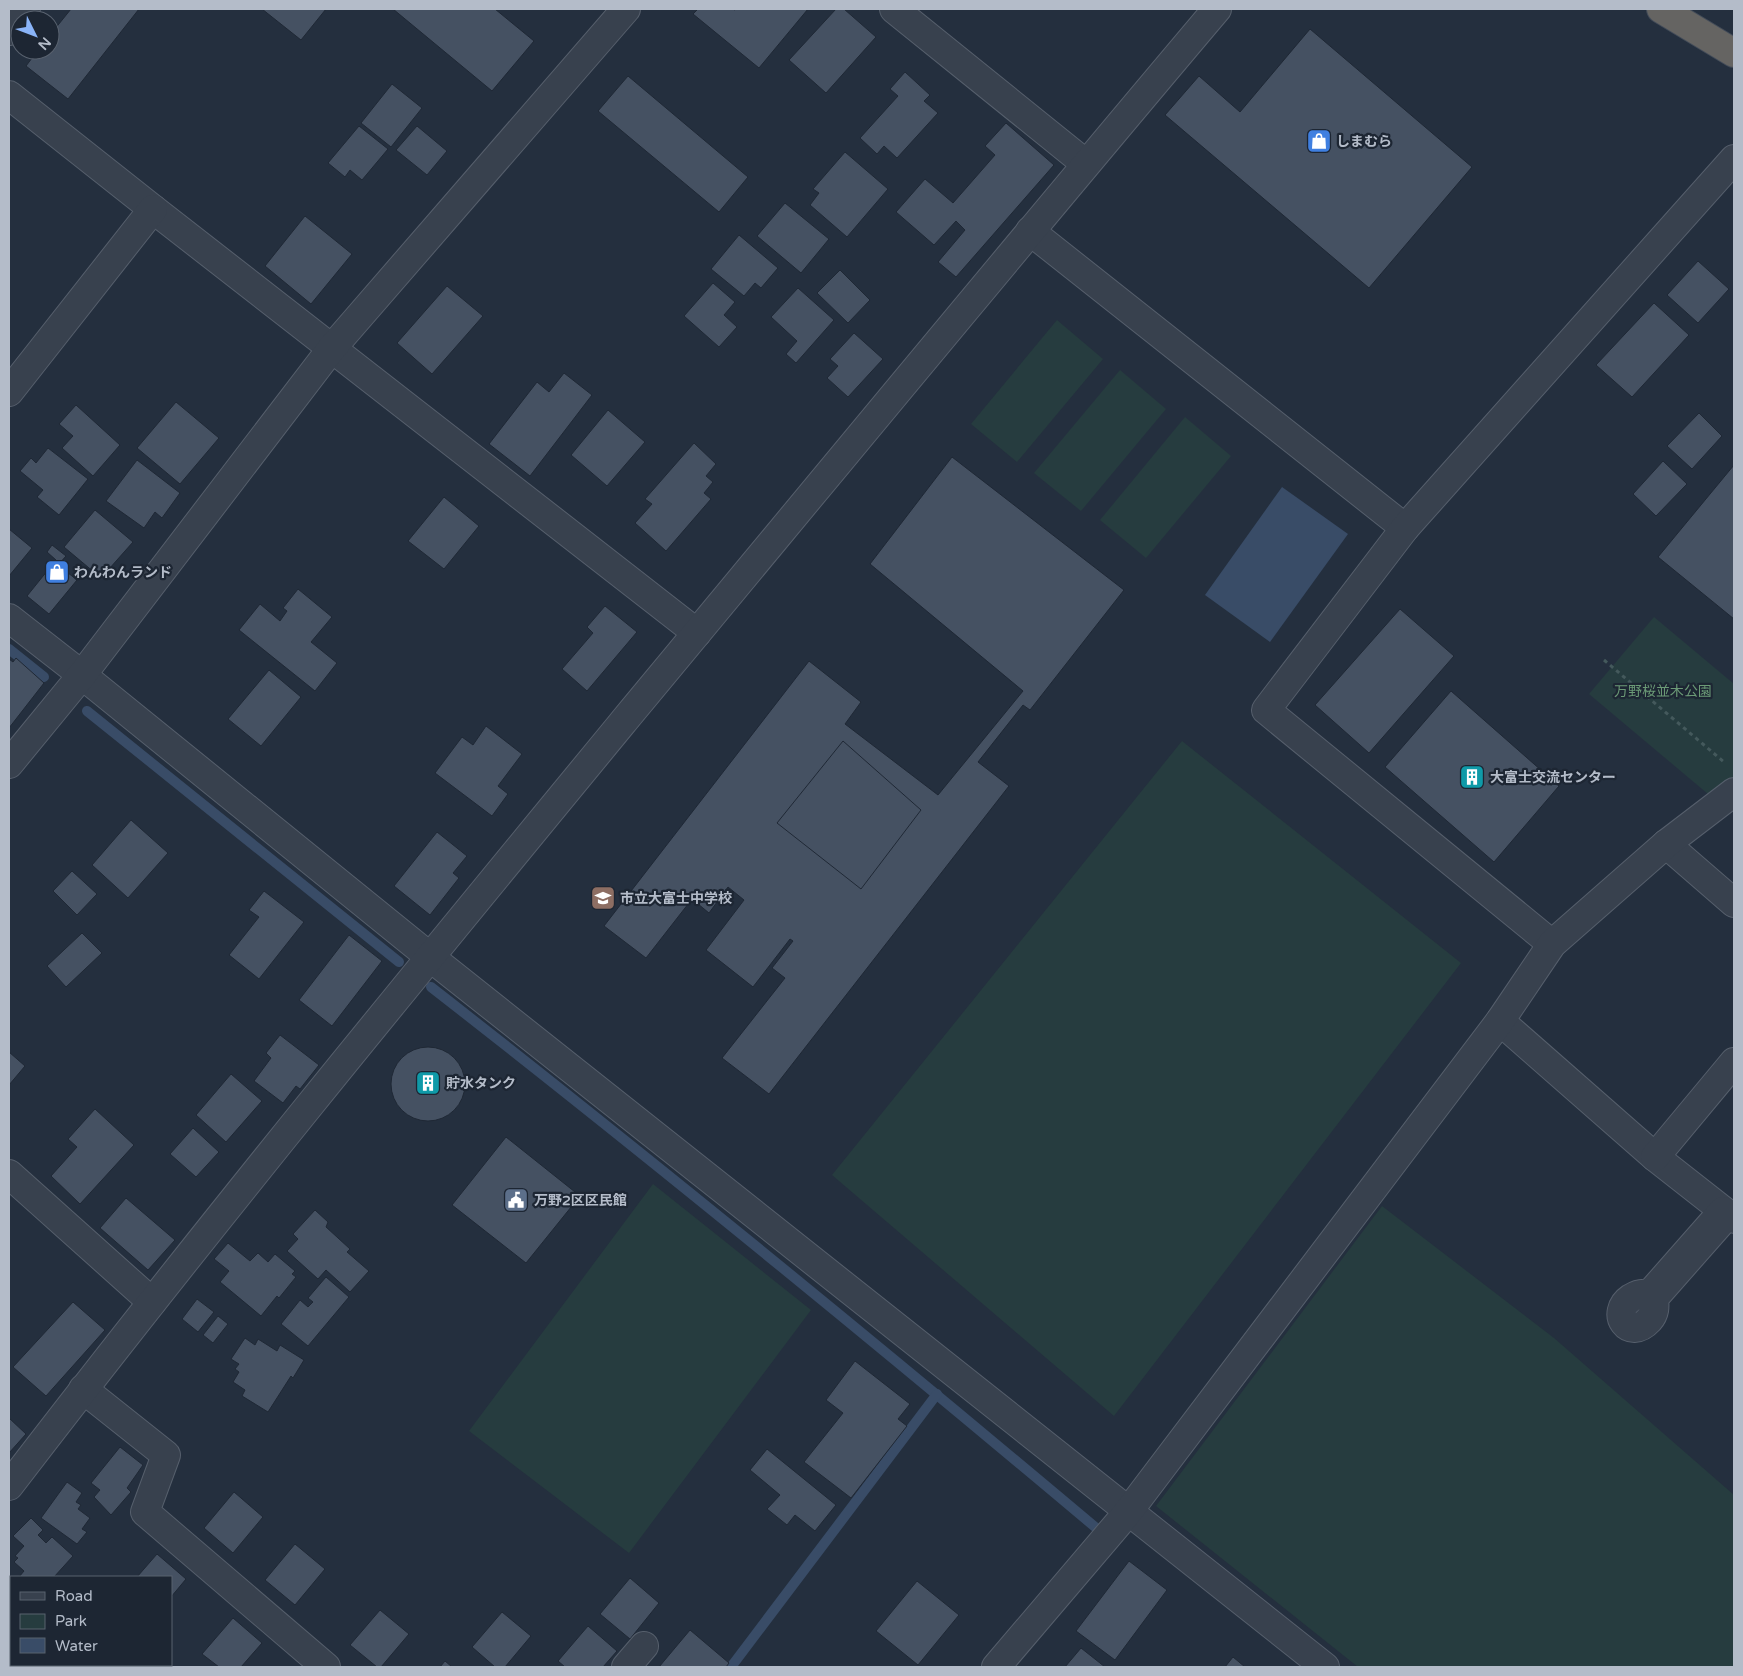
<svg xmlns="http://www.w3.org/2000/svg" width="1743" height="1676" font-family="'Varela Round','Noto Sans JP',sans-serif">
<style>
.green{fill:#263c3f}
.water{fill:#394c67}
.lines{fill:none;stroke-linecap:round;stroke-linejoin:round}
.stream{stroke:#394c67;stroke-width:10}
.building{fill:#455162;stroke:#1f2835}
.minor-casing{stroke:#565f6c;stroke-width:30}
.trunk-casing{stroke:#434c59;stroke-width:30}
.path{stroke:#44595c;stroke-width:3;stroke-dasharray:4 4;stroke-linecap:butt}
.minor{stroke:#38414e;stroke-width:28}
.trunk{stroke:#656462;stroke-width:28}
.labels{text-anchor:middle;stroke-width:4.5;stroke-linejoin:round;paint-order:stroke}
.poi-label{font-size:14px;font-weight:bold;fill:#b4bcc9;stroke:#1d2633;text-anchor:start}
.park-label{font-size:14px;fill:#6b9a76;stroke:#1d2633}
</style>
<rect width="100%" height="100%" fill="#242f3e"/>
<!-- green -->
<g class="green">
<path d="M 1057,320 L 1103,359 L 1017,462 L 971,424 Z"/>
<path d="M 1120,370 L 1166,409 L 1081,511 L 1034,473 Z"/>
<path d="M 1185,417 L 1231,456 L 1146,558 L 1100,520 Z"/>
<path d="M 1654,617 L 1734,684 L 1734,777 L 1708,794 L 1589,694 Z"/>
<path d="M 1182,741 L 1461,963 L 1114,1416 L 832,1175 Z"/>
<path d="M 653,1184 L 811,1310 L 629,1553 L 469,1431 Z"/>
<path d="M 1382,1206 L 1554,1338 L 1734,1495 L 1734,1667 L 1358,1667 L 1156,1506 Z"/>
</g>
<!-- water -->
<path class="water" d="M 1282,487 L 1348,534 L 1270,642 L 1205,595 Z"/>
<g class="lines">
<!-- stream -->
<g class="stream">
<path d="M 9,649 L 44,677"/>
<path d="M 87,711 L 399,962"/>
<path d="M 431,987 C 658,1164 881,1347 1101,1532"/>
<path d="M 731,1667 L 937,1394"/>
</g>
</g>
<!-- building -->
<g class="building">
<path d="M 71,9 L 139,9 L 68,99 L 26,66 L 38,50 L 50,50 L 50,35 Z"/>
<path d="M 262,9 L 326,9 L 301,40 Z"/>
<path d="M 393,9 L 495,9 L 534,41 L 492,91 Z"/>
<path d="M 698,9 L 733,9 L 735,10 L 736,9 L 808,9 L 759,68 L 693,14 Z"/>
<path d="M 836,9 L 844,9 L 876,37 L 826,93 L 789,60 Z"/>
<path d="M 1310,29 L 1472,167 L 1369,288 L 1165,115 L 1199,76 L 1240,112 Z"/>
<path d="M 905,72 L 930,95 L 924,101 L 938,113 L 897,158 L 884,146 L 877,154 L 860,138 L 898,96 L 890,89 Z"/>
<path d="M 628,76 L 748,177 L 719,212 L 598,111 Z"/>
<path d="M 392,84 L 422,108 L 391,147 L 361,123 Z"/>
<path d="M 1006,123 L 1054,165 L 956,277 L 938,262 L 965,230 L 956,221 L 934,245 L 896,212 L 925,179 L 953,203 L 995,155 L 985,146 Z"/>
<path d="M 359,126 L 388,149 L 362,180 L 350,170 L 345,177 L 328,163 Z"/>
<path d="M 417,126 L 447,151 L 427,175 L 396,150 Z"/>
<path d="M 845,152 L 888,189 L 847,237 L 810,205 L 819,193 L 813,189 Z"/>
<path d="M 785,203 L 829,239 L 801,273 L 757,236 Z"/>
<path d="M 305,216 L 352,254 L 311,304 L 265,266 Z"/>
<path d="M 739,235 L 778,268 L 761,288 L 755,283 L 744,296 L 711,269 Z"/>
<path d="M 1698,261 L 1729,289 L 1698,323 L 1667,295 Z"/>
<path d="M 840,270 L 870,300 L 848,323 L 817,293 Z"/>
<path d="M 713,283 L 735,302 L 724,315 L 737,327 L 719,347 L 684,316 Z"/>
<path d="M 447,286 L 483,316 L 432,374 L 397,343 Z"/>
<path d="M 798,288 L 834,320 L 796,363 L 786,354 L 797,341 L 771,317 Z"/>
<path d="M 1654,303 L 1689,335 L 1632,397 L 1596,365 Z"/>
<path d="M 854,333 L 883,359 L 848,397 L 827,378 L 838,366 L 830,359 Z"/>
<path d="M 564,373 L 592,395 L 530,476 L 489,444 L 537,382 L 549,392 Z"/>
<path d="M 176,402 L 219,438 L 180,484 L 137,448 Z"/>
<path d="M 76,405 L 120,445 L 93,476 L 62,448 L 73,436 L 59,424 Z"/>
<path d="M 608,410 L 645,442 L 607,486 L 571,455 Z"/>
<path d="M 1699,413 L 1722,436 L 1692,469 L 1667,446 Z"/>
<path d="M 694,443 L 716,464 L 706,476 L 713,482 L 704,493 L 711,499 L 666,551 L 635,523 L 652,504 L 645,499 Z"/>
<path d="M 48,448 L 88,479 L 59,515 L 37,497 L 43,490 L 20,471 L 31,458 L 36,463 Z"/>
<path d="M 952,457 L 1124,590 L 1030,710 L 1023,705 L 978,762 L 1009,786 L 769,1094 L 722,1058 L 785,978 L 772,968 L 793,941 L 790,939 L 753,987 L 706,950 L 744,900 L 728,887 L 709,913 L 692,899 L 646,958 L 604,926 L 809,661 L 861,702 L 845,724 L 938,795 L 1023,691 L 870,564 Z"/>
<path d="M 137,460 L 180,493 L 162,518 L 155,512 L 144,528 L 106,501 Z"/>
<path d="M 1663,461 L 1687,484 L 1656,516 L 1633,494 Z"/>
<path d="M 1734,465 L 1734,619 L 1658,557 Z"/>
<path d="M 444,497 L 479,526 L 444,569 L 408,541 Z"/>
<path d="M 95,510 L 133,542 L 101,578 L 64,547 Z"/>
<path d="M 9,529 L 32,548 L 9,576 Z"/>
<path d="M 52,545 L 66,556 L 58,565 L 77,580 L 49,614 L 27,596 L 56,560 L 47,552 Z"/>
<path d="M 298,589 L 332,617 L 311,642 L 337,663 L 315,691 L 239,630 L 260,604 L 280,621 L 287,611 L 283,608 Z"/>
<path d="M 605,606 L 637,632 L 587,691 L 562,669 L 593,633 L 587,627 Z"/>
<path d="M 1400,609 L 1454,656 L 1369,753 L 1315,705 Z"/>
<path d="M 16,658 L 44,683 L 9,728 L 9,659 L 13,662 Z"/>
<path d="M 269,670 L 301,697 L 261,746 L 228,719 Z"/>
<path d="M 1451,691 L 1559,786 L 1494,862 L 1385,767 Z"/>
<path d="M 486,726 L 522,754 L 498,786 L 508,794 L 492,816 L 435,773 L 462,737 L 473,745 Z"/>
<path d="M 843,741 L 921,810 L 861,889 L 777,823 Z"/>
<path d="M 131,820 L 168,853 L 128,898 L 92,865 Z"/>
<path d="M 437,832 L 467,856 L 453,873 L 459,878 L 430,915 L 394,886 Z"/>
<path d="M 72,871 L 97,894 L 77,915 L 53,891 Z"/>
<path d="M 264,891 L 304,922 L 259,979 L 229,955 L 259,917 L 249,910 Z"/>
<path d="M 82,933 L 102,953 L 66,987 L 47,966 Z"/>
<path d="M 349,935 L 382,961 L 332,1026 L 299,1000 Z"/>
<path d="M 280,1035 L 319,1065 L 300,1089 L 296,1086 L 283,1103 L 254,1081 L 271,1058 L 266,1053 Z"/>
<circle cx="428" cy="1084" r="37"/>
<path d="M 9,1052 L 25,1066 L 9,1085 Z"/>
<path d="M 231,1074 L 262,1101 L 226,1142 L 196,1115 Z"/>
<path d="M 95,1109 L 134,1145 L 80,1204 L 51,1176 L 77,1147 L 68,1139 Z"/>
<path d="M 193,1128 L 219,1152 L 196,1177 L 170,1154 Z"/>
<path d="M 506,1137 L 580,1196 L 526,1263 L 452,1205 Z"/>
<path d="M 126,1198 L 175,1240 L 148,1270 L 100,1228 Z"/>
<path d="M 315,1210 L 328,1222 L 326,1227 L 350,1249 L 347,1252 L 369,1271 L 350,1292 L 326,1270 L 318,1279 L 287,1251 L 298,1239 L 293,1234 Z"/>
<path d="M 228,1243 L 250,1261 L 258,1253 L 268,1262 L 275,1254 L 295,1271 L 292,1274 L 296,1277 L 279,1298 L 277,1296 L 261,1316 L 220,1282 L 229,1271 L 214,1259 Z"/>
<path d="M 326,1277 L 349,1297 L 308,1346 L 281,1324 L 300,1300 L 308,1307 L 313,1302 L 308,1298 Z"/>
<path d="M 197,1299 L 214,1312 L 198,1332 L 182,1319 Z"/>
<path d="M 73,1302 L 105,1330 L 46,1396 L 13,1367 Z"/>
<path d="M 218,1316 L 228,1324 L 213,1343 L 203,1335 Z"/>
<path d="M 245,1338 L 255,1345 L 258,1339 L 277,1351 L 280,1345 L 304,1360 L 293,1378 L 291,1376 L 268,1412 L 242,1396 L 245,1390 L 233,1382 L 239,1372 L 235,1369 L 239,1364 L 231,1359 Z"/>
<path d="M 855,1361 L 910,1404 L 898,1419 L 907,1426 L 851,1498 L 804,1462 L 843,1413 L 826,1400 Z"/>
<path d="M 9,1418 L 26,1434 L 9,1453 Z"/>
<path d="M 120,1447 L 143,1465 L 127,1488 L 131,1492 L 111,1515 L 94,1497 L 100,1490 L 91,1483 Z"/>
<path d="M 767,1449 L 836,1505 L 815,1531 L 795,1515 L 787,1525 L 767,1509 L 780,1495 L 750,1470 Z"/>
<path d="M 67,1482 L 82,1493 L 76,1502 L 81,1505 L 78,1509 L 90,1518 L 82,1529 L 87,1532 L 77,1544 L 41,1518 Z"/>
<path d="M 234,1492 L 263,1517 L 233,1553 L 204,1528 Z"/>
<path d="M 31,1518 L 43,1530 L 38,1535 L 46,1543 L 52,1537 L 73,1556 L 54,1577 L 19,1577 L 24,1571 L 14,1562 L 18,1558 L 15,1556 L 24,1546 L 13,1536 Z"/>
<path d="M 295,1544 L 325,1569 L 295,1605 L 265,1580 Z"/>
<path d="M 157,1554 L 186,1579 L 171,1597 L 171,1577 L 137,1577 Z"/>
<path d="M 1129,1561 L 1167,1590 L 1115,1660 L 1076,1631 Z"/>
<path d="M 630,1578 L 659,1603 L 630,1639 L 600,1614 Z"/>
<path d="M 917,1581 L 959,1615 L 918,1665 L 876,1631 Z"/>
<path d="M 9,1586 L 11,1587 L 11,1625 L 9,1628 Z"/>
<path d="M 380,1610 L 409,1634 L 381,1667 L 377,1667 L 350,1645 Z"/>
<path d="M 502,1612 L 531,1636 L 505,1667 L 495,1667 L 472,1647 Z"/>
<path d="M 233,1618 L 262,1643 L 241,1667 L 219,1667 L 202,1654 Z"/>
<path d="M 588,1626 L 617,1651 L 603,1667 L 565,1667 L 558,1661 Z"/>
<path d="M 690,1630 L 729,1663 L 726,1667 L 659,1667 Z"/>
<path d="M 1081,1648 L 1105,1667 L 1065,1667 Z"/>
<path d="M 1233,1657 L 1245,1667 L 1225,1667 Z"/>
<path d="M 445,1661 L 452,1667 L 440,1667 Z"/>
</g>
<g class="lines">
<defs>
<g id="minor">
<path d="M 894,9 L 1086,164"/>
<path d="M 9,31 L 26,9"/>
<path d="M 9,95 L 153,209 L 697,633"/>
<path d="M 1030,231 L 1405,528"/>
<path d="M 9,392 L 153,209"/>
<path d="M 9,618 L 82,675 L 430,957 L 1325,1667"/>
<path d="M 9,764 L 82,675 L 332,348 L 626,9"/>
<path d="M 1666,844 L 1734,903"/>
<path d="M 1552,944 L 1266,710 L 1405,528 L 1734,159"/>
<path d="M 1500,1021 L 1655,1157 L 1734,1219"/>
<path d="M 1655,1157 L 1734,1062"/>
<path d="M 9,1174 L 152,1302"/>
<path d="M 1723,1211 L 1649,1295 C 1643,1292 1636,1295 1631,1298 C 1609,1313 1629,1342 1649,1320 C 1655,1313 1655,1307 1654,1298 L 1728,1214"/>
<path d="M 83,1389 L 166,1455 L 145,1512 L 326,1667"/>
<path d="M 9,1486 C 209,1225 419,970 628,716 C 824,480 1019,243 1217,9"/>
<path d="M 626,1667 L 644,1646"/>
<path d="M 996,1667 L 1128,1512 L 1500,1021 L 1552,944 L 1666,844 L 1734,792"/>
</g>
<path id="trunk" d="M 1661,9 L 1734,53"/>
</defs>
<!-- minor casing -->
<use href="#minor" class="minor-casing"/>
<!-- trunk casing -->
<use href="#trunk" class="trunk-casing"/>
<!-- path -->
<path class="path" d="M 1604,660 L 1724,762"/>
<!-- minor -->
<use href="#minor" class="minor"/>
<!-- trunk -->
<use href="#trunk" class="trunk"/>
</g>
<!-- icons -->
<defs>
<symbol id="shop-square" viewBox="-11 -11 22 22"><rect x="-9" y="-9" width="18" height="18" rx="4" fill="#3f7fe0" stroke="#1d2633"/><path d="M-5-2.5h2.3a2.7 3.5 0 0 1 5.4 0H5L5.5 6h-11ZM-1.5-2.5h3a1.5 2.3 0 0 0-3 0Z" fill="#fff"/></symbol>
<symbol id="building-square" viewBox="-11 -11 22 22"><rect x="-9" y="-9" width="18" height="18" rx="4" fill="#0f9aa8" stroke="#1d2633"/><path d="M-4-6H4V6H1V3H-1V6H-4ZM-2.5-4.3h1.7v1.8h-1.7ZM.8-4.3h1.7v1.8H.8ZM-2.5-1h1.7V.8h-1.7ZM.8-1h1.7V.8H.8Z" fill="#fff"/></symbol>
<symbol id="school-square" viewBox="-11 -11 22 22"><rect x="-9" y="-9" width="18" height="18" rx="4" fill="#8d6e63" stroke="#1d2633"/><path d="M0-5L7-2L0 1L-7-2ZM-4 1L0 2.5L4 1V4Q0 6-4 4Z" fill="#fff"/></symbol>
<symbol id="civic-square" viewBox="-11 -11 22 22"><rect x="-9" y="-9" width="18" height="18" rx="4" fill="#5c6f8a" stroke="#1d2633"/><path d="M-.6-6.5H3V-4.5H.6V-3L4-1V1h2V6H-6V1h2V-1L-.6-3ZM-1.2 2.5V6h2.4V2.5Z" fill="#fff"/></symbol>
</defs>
<g fill-rule="evenodd">
<use href="#shop-square" x="1305" y="127" width="28" height="28"/>
<use href="#shop-square" x="43" y="558" width="28" height="28"/>
<use href="#building-square" x="1458" y="763" width="28" height="28"/>
<use href="#school-square" x="589" y="884" width="28" height="28"/>
<use href="#building-square" x="414" y="1069" width="28" height="28"/>
<use href="#civic-square" x="502" y="1186" width="28" height="28"/>
</g>
<g class="labels">
<!-- poi labels -->
<g class="poi-label">
<text x="1336" y="146">しまむら</text>
<text x="74" y="577">わんわんランド</text>
<text x="1490" y="782">大富士交流センター</text>
<text x="620" y="903">市立大富士中学校</text>
<text x="446" y="1088">貯水タンク</text>
<text x="534" y="1205">万野2区区民館</text>
</g>
<!-- park labels -->
<g class="park-label">
<text x="1663" y="696">万野桜並木公園</text>
</g>
</g>
<!-- border -->
<rect width="1743" height="1676" fill="none" stroke="#b4bcc9" stroke-width="20"/>
<!-- legend -->
<rect x="10" y="1576" width="162" height="90" fill="#1d2633" stroke="#59626f"/>
<rect x="20" y="1592" width="25" height="8" fill="#38414e" stroke="#59626f"/>
<text x="55" y="1601" font-size="15" fill="#b4bcc9">Road</text>
<rect x="20" y="1614" width="25" height="15" fill="#263c3f" stroke="#59626f"/>
<text x="55" y="1626" font-size="15" fill="#b4bcc9">Park</text>
<rect x="20" y="1638" width="25" height="15" fill="#394c67" stroke="#59626f"/>
<text x="55" y="1651" font-size="15" fill="#b4bcc9">Water</text>
<!-- north arrow -->
<g transform="translate(35 35) rotate(132)"><circle r="24" fill="#1d2633" stroke="#59626f"/>
<path d="M0-4L9 19L0 12L-9 19Z" fill="#8ab4f8"/>
<text y="-8" font-size="14" font-weight="bold" text-anchor="middle" fill="#b4bcc9">N</text>
</g>
</svg>
